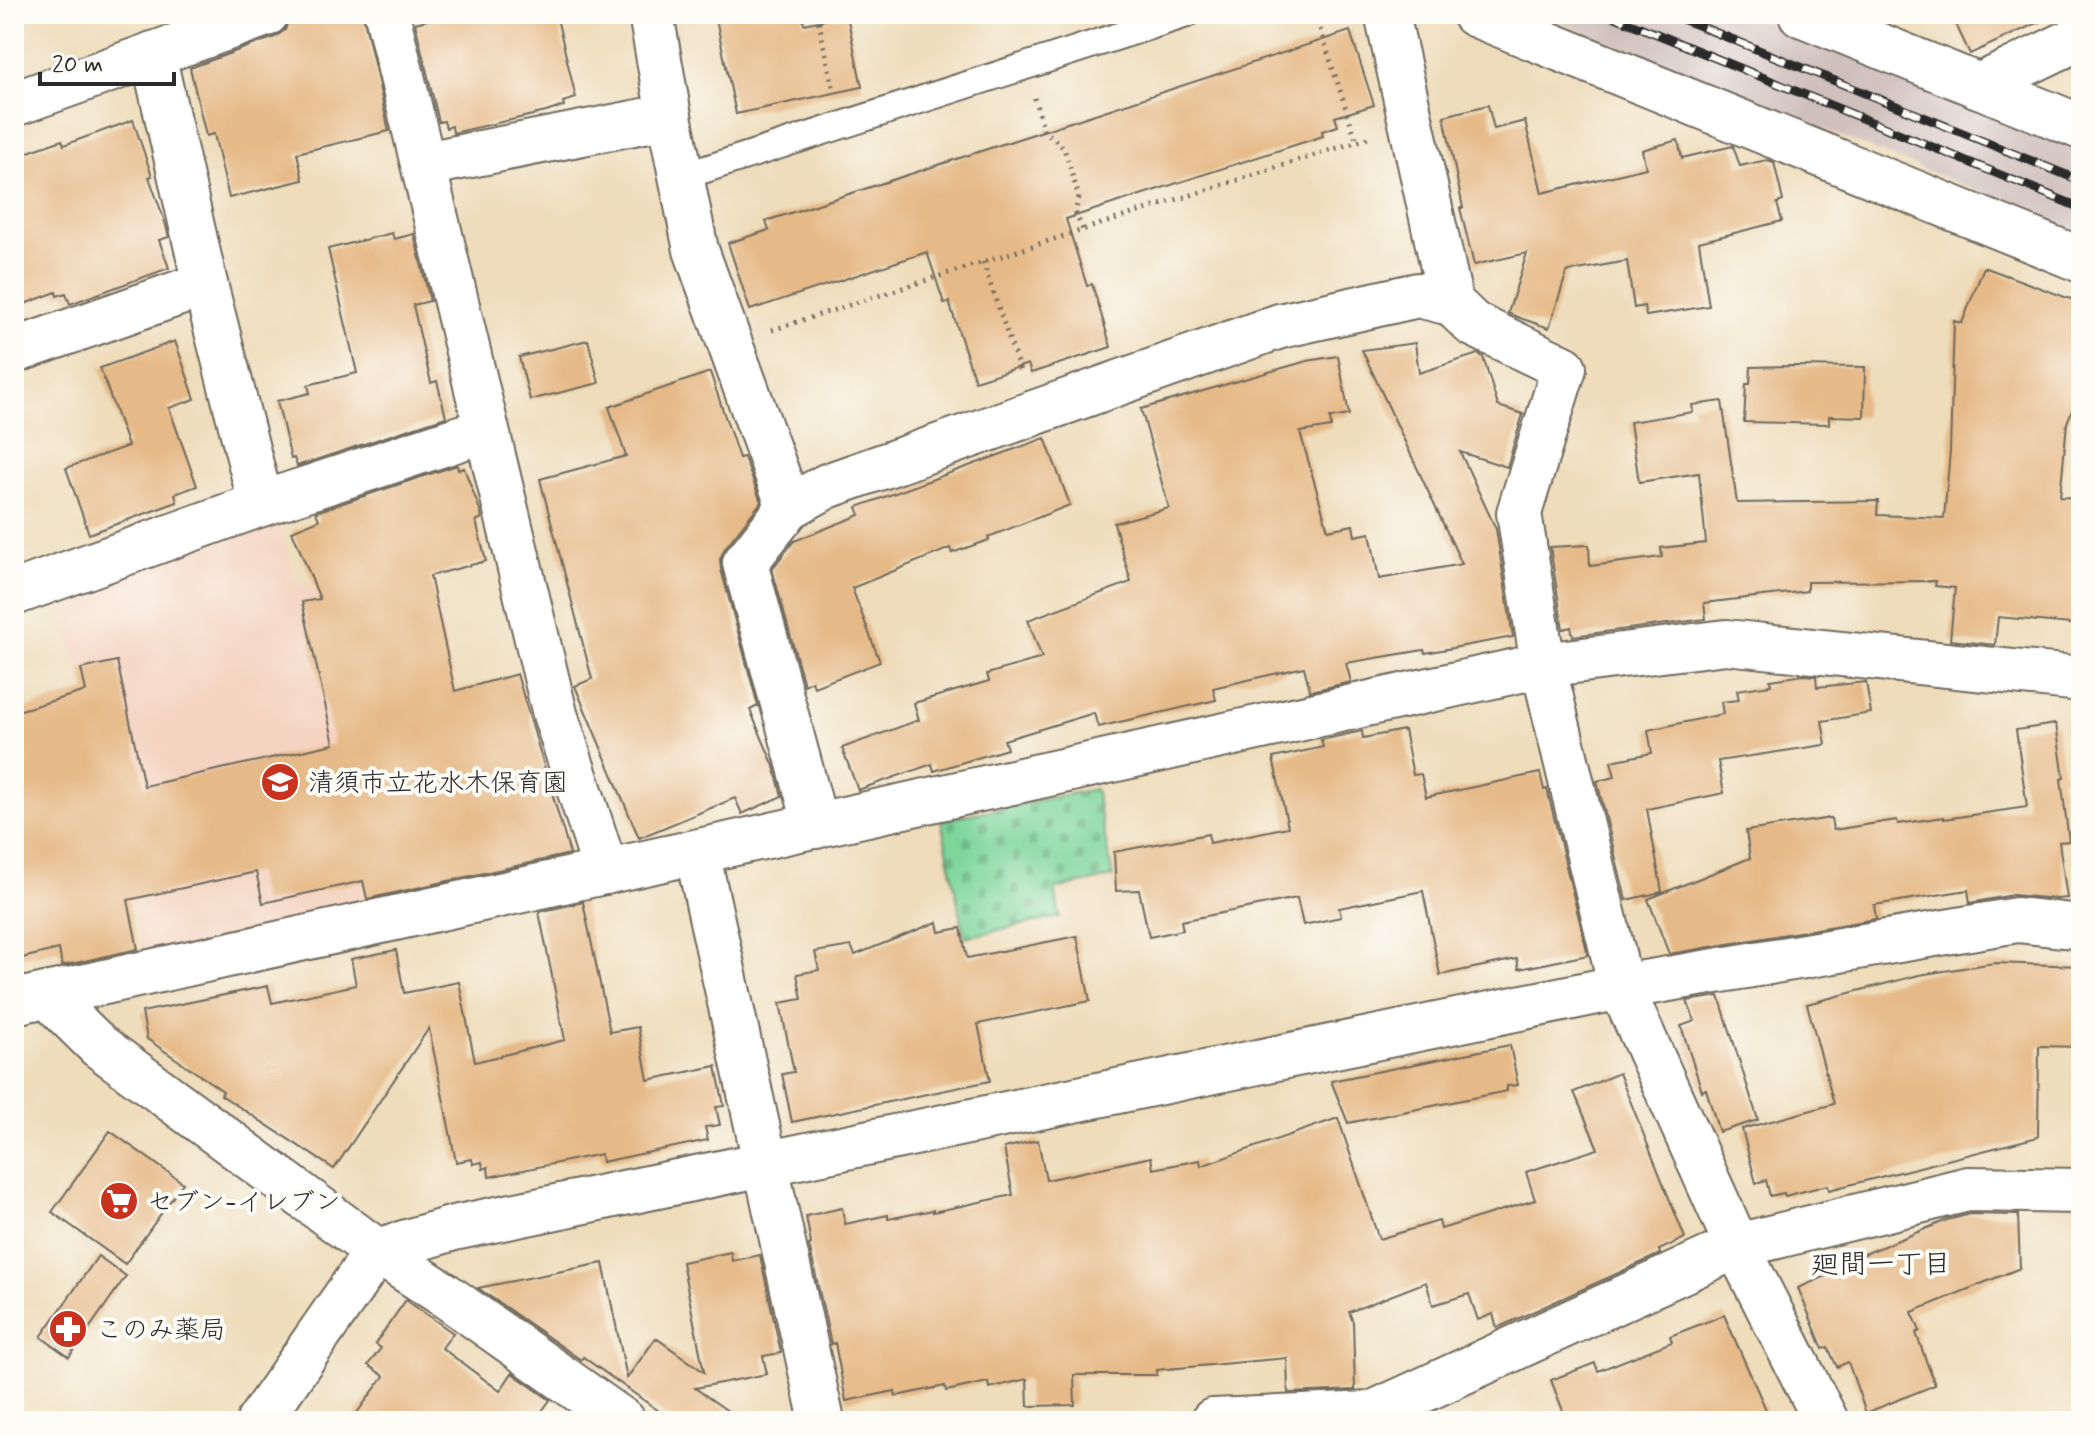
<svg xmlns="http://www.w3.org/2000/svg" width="2095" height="1435" font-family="Mynerve,'Klee One',sans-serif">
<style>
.built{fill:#f4d3c0}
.industrial{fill:#d0c0bc}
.cemetery{fill:url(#cemetery-stones);stroke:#548063;stroke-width:2}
.building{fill:#e6ba88}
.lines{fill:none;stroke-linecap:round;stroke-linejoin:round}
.service-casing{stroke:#6f695d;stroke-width:30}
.minor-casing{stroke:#6f695d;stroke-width:48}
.tertiary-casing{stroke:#6f695d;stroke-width:48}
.path{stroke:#6f695d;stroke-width:5;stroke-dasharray:2 6;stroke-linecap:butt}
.service{stroke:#fff;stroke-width:26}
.minor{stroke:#fff;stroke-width:44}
.tertiary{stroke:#fff;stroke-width:44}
.rail-casing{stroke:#2b2b2b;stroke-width:9}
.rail{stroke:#fdfcf7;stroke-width:6;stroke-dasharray:18;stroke-linecap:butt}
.labels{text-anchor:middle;stroke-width:8;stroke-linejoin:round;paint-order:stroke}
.poi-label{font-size:26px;fill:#2b2b2b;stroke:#fdfcf7;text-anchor:start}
.neighbourhood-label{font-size:28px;fill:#2b2b2b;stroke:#fdfcf7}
</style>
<defs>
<pattern id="cemetery-stones" width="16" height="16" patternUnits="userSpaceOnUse" patternTransform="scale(2)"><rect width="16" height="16" fill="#7ed69b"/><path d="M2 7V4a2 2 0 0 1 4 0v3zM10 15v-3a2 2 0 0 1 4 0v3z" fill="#6db886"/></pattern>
</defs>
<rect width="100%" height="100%" fill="#fdfcf7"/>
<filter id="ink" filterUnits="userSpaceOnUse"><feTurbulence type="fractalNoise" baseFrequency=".0125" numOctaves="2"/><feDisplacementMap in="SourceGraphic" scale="16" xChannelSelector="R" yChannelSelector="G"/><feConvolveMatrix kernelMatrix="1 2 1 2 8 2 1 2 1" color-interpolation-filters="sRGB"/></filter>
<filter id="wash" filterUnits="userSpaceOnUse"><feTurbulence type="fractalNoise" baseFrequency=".006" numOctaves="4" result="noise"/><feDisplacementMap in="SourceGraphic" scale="32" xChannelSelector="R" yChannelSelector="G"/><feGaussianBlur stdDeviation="1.8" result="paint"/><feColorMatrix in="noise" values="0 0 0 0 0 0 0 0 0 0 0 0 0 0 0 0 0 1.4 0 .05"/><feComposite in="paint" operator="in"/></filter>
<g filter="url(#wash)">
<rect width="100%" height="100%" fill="#eedcba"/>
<!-- built -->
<path class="built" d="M 279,521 L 297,586 L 428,559 L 454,679 L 435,683 L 477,881 L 143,956 L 62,599 Z"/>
<!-- industrial -->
<path class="industrial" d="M 1538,14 L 1746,14 L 2081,150 L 2081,233 Z"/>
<!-- cemetery -->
<path class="cemetery" d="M 1095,789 L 1113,877 L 1055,889 L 1060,917 L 965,937 L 941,820 Z"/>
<g id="blocks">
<!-- building -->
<g class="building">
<path d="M 290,14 L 363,14 L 389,131 L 297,153 L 303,180 L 229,198 L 214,134 L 206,136 L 190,68 L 275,37 L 285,30 Z"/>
<path d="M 451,14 L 556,14 L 576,98 L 563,102 L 564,106 L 546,112 L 453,133 L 452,126 L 446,128 L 444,121 L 439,122 L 415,23 Z"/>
<path d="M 715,14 L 802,14 L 804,24 L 847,15 L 862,87 L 736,114 Z"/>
<path d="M 1951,14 L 2056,14 L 1970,54 Z"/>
<path d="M 1350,31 L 1374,105 L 1335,117 L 1338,126 L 1322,131 L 1323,136 L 1066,219 L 1087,286 L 1092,284 L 1111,347 L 1031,373 L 1028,364 L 975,381 L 949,302 L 944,303 L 927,252 L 750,310 L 728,243 L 769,230 L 766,221 Z"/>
<path d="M 1488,105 L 1494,129 L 1525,121 L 1542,193 L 1646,168 L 1642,150 L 1678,140 L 1682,158 L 1733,146 L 1740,166 L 1767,160 L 1774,162 L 1783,201 L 1777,203 L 1782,221 L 1699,242 L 1709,306 L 1646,316 L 1644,306 L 1634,308 L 1627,261 L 1567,272 L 1549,328 L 1517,317 L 1508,313 L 1527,253 L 1474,265 L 1460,208 L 1463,208 L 1444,116 Z"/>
<path d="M 133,120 L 152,176 L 149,177 L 165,222 L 169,237 L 159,240 L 169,268 L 70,304 L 66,293 L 57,296 L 56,292 L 14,308 L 14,157 L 62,140 L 64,145 Z"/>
<path d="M 392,233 L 394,239 L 414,234 L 430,301 L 413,305 L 431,383 L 437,381 L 446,417 L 297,466 L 294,458 L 291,459 L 277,401 L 310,393 L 308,385 L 357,373 L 328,249 Z"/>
<path d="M 1984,267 L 2081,303 L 2081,387 L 2067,423 L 2060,497 L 2081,498 L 2081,625 L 1998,617 L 1995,645 L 1950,640 L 1955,588 L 1935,586 L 1936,581 L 1807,582 L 1807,591 L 1704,603 L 1706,619 L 1573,636 L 1571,627 L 1563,629 L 1550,547 L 1589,545 L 1590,566 L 1662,557 L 1661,548 L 1706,543 L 1699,473 L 1639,482 L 1630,422 L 1693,412 L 1692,405 L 1722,401 L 1737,503 L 1878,501 L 1877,515 L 1944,518 L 1950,451 L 1954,321 L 1962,323 Z"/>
<path d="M 588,340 L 599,383 L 530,400 L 519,357 Z"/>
<path d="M 175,341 L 195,399 L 169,408 L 197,486 L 175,494 L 177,502 L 89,534 L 66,468 L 128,446 L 100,368 Z"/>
<path d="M 1415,343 L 1419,373 L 1478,354 L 1483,357 L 1498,406 L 1523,414 L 1507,467 L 1460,452 L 1496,529 L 1513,637 L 1425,653 L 1424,650 L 1346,663 L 1351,682 L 1310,691 L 1304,667 L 1213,688 L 1216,700 L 1098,727 L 1094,713 L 1004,740 L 1007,749 L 934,771 L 932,764 L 858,790 L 842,748 L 919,720 L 914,703 L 989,681 L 987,674 L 1042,658 L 1028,620 L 1131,582 L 1114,523 L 1169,508 L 1141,409 L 1307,361 L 1338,356 L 1349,415 L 1330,418 L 1331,427 L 1300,432 L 1328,530 L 1353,525 L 1355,536 L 1370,533 L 1379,579 L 1462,564 L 1362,350 Z"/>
<path d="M 1792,366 L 1865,367 L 1864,417 L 1829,416 L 1829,424 L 1744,422 L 1746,384 L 1750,384 L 1751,367 Z"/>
<path d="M 710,372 L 739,458 L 744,457 L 761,502 L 725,548 L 720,559 L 721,569 L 758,706 L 750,710 L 774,766 L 782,796 L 742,814 L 735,798 L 639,838 L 575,686 L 592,679 L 540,479 L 626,456 L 609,407 Z"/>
<path d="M 1045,438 L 1070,505 L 988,537 L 989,540 L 952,553 L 950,548 L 852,588 L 880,662 L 814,687 L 812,681 L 804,685 L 772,569 L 794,541 L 860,515 L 857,507 Z"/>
<path d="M 457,465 L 458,470 L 464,468 L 480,510 L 482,518 L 476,521 L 486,561 L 430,576 L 455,691 L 517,674 L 570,854 L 367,899 L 363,881 L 263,903 L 256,872 L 128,900 L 138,949 L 62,966 L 59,949 L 14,960 L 14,712 L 86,691 L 81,669 L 117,661 L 144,786 L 334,744 L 302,602 L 320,599 L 292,531 L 319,520 L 316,512 Z"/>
<path d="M 1804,675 L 1816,676 L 1817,687 L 1866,682 L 1871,713 L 1822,721 L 1826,744 L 1824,745 L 1718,761 L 1724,793 L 1647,809 L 1662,892 L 1626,900 L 1597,781 L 1615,777 L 1611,761 L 1652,753 L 1648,730 L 1723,714 L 1721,702 L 1739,700 L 1737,690 L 1771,685 L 1770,680 Z"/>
<path d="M 2056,724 L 2064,778 L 2061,779 L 2069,841 L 2059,842 L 2067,898 L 2057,899 L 2013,895 L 1970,903 L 1968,890 L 1874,905 L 1876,919 L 1669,954 L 1648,899 L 1750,858 L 1746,831 L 1831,818 L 1833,830 L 1897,820 L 1898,824 L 1944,817 L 1944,819 L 2027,807 L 2016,730 Z"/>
<path d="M 1404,730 L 1413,775 L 1421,774 L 1426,797 L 1540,773 L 1544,790 L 1547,789 L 1588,955 L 1519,969 L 1517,959 L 1440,975 L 1423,891 L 1339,908 L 1341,917 L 1303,925 L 1297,898 L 1181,921 L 1183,930 L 1149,937 L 1139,890 L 1116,891 L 1114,852 L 1208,834 L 1210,843 L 1288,827 L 1273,758 L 1323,747 L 1321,740 L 1362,731 L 1363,738 Z"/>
<path d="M 583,902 L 610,1032 L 638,1027 L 648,1080 L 716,1066 L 724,1106 L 716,1107 L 720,1125 L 705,1127 L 708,1140 L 602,1162 L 601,1154 L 489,1177 L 488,1167 L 483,1169 L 482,1162 L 473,1164 L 472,1159 L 456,1162 L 429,1028 L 334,1169 L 221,1095 L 223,1091 L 147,1039 L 142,1012 L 268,986 L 272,1003 L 356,985 L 351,959 L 396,950 L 404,993 L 459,982 L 475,1062 L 565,1040 L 539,912 Z"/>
<path d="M 937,922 L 939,932 L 961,928 L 967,958 L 1077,936 L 1090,1001 L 978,1024 L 990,1081 L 792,1122 L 782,1074 L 794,1072 L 780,1003 L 802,999 L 797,974 L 819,970 L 815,952 L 851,946 L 855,955 Z"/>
<path d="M 1994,963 L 2081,966 L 2081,1047 L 2039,1046 L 2038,1137 L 1829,1190 L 1828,1185 L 1785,1196 L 1784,1193 L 1770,1196 L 1766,1180 L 1756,1183 L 1742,1129 L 1834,1104 L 1807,1004 L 1919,975 Z"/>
<path d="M 1719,996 L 1758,1120 L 1719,1132 L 1706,1089 L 1702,1091 L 1681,1026 L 1695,1021 L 1687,1001 Z"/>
<path d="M 1510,1045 L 1518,1085 L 1507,1086 L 1507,1091 L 1348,1123 L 1331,1081 Z"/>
<path d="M 1619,1073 L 1685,1238 L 1659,1250 L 1660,1254 L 1497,1328 L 1493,1314 L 1478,1320 L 1469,1294 L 1433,1305 L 1426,1282 L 1349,1312 L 1353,1322 L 1355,1390 L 1288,1393 L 1287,1358 L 1157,1370 L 1157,1375 L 1074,1375 L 1075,1405 L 1028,1406 L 1027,1379 L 989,1388 L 988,1382 L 946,1391 L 945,1386 L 896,1396 L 895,1391 L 846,1401 L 835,1343 L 831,1344 L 809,1245 L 811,1244 L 806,1216 L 842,1208 L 845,1224 L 888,1215 L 888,1219 L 933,1210 L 933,1212 L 1013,1195 L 1004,1148 L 1038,1140 L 1046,1180 L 1151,1157 L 1153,1169 L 1200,1160 L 1201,1166 L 1338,1118 L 1379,1239 L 1439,1221 L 1441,1229 L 1535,1200 L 1526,1172 L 1598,1149 L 1574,1092 Z"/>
<path d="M 110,1131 L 183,1183 L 125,1264 L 52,1212 Z"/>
<path d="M 1971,1214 L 2018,1215 L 2020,1268 L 1912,1312 L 1920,1331 L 1916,1333 L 1935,1385 L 1866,1413 L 1848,1362 L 1837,1367 L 1828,1347 L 1823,1349 L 1798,1288 L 1859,1262 L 1857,1257 L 1947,1220 Z"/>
<path d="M 731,1252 L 732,1261 L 760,1255 L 781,1353 L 763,1356 L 767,1374 L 695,1388 L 742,1421 L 673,1421 L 583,1357 L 581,1360 L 478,1288 L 603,1263 L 627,1378 L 656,1338 L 704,1372 L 682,1262 Z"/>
<path d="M 98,1256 L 126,1276 L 69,1357 L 41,1337 Z"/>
<path d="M 406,1300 L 453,1333 L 442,1348 L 500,1391 L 512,1373 L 550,1400 L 537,1418 L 541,1421 L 351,1421 L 384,1376 L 368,1365 L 381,1348 L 375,1344 Z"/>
<path d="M 1724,1315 L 1771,1421 L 1567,1421 L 1551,1380 L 1595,1363 L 1598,1371 L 1672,1342 L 1670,1336 Z"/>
</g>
</g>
</g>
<g filter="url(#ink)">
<use href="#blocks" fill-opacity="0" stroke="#6f695d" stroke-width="2"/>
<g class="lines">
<defs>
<path id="service" d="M 681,177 L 1187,14"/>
<g id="minor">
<path d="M 387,14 L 555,714 L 606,872"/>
<path d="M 651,14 L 669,116 L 696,250 L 789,507"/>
<path d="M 1387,14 L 1451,303"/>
<path d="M 1474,14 L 2081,260"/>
<path d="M 1801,14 L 2081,127"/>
<path d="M 153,54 L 205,284 L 261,504"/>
<path d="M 1979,86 L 2081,37"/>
<path d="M 14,104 L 266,14"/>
<path d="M 425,164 L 669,116"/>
<path d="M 14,351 L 205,284"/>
<path d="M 14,593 L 261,504 L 485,430"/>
<path d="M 816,826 L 745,563 L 789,507 L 827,486 L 1280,326 L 1418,295 L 1451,303 L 1473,324 L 1564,368 L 1519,513 L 1543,665 L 1621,987 L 2017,920 L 2081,927"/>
<path d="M 697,852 L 822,1421"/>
<path d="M 47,995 L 99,1046 L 377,1251 L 445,1295 L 623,1421"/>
<path d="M 14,1002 L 1543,665 L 1726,642 L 2081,679"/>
<path d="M 1213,1421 L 1371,1414 L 1737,1246 L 1968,1189 L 2081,1191"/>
</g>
<path id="tertiary" d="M 259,1421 L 377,1251 L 454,1228 L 1621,987 L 1737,1246 L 1826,1421"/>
</defs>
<!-- service casing -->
<use href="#service" class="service-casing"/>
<!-- minor casing -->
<use href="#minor" class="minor-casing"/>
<!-- tertiary casing -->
<use href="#tertiary" class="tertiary-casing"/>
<!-- path -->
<g class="path">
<path d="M 817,14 L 834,91"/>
<path d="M 1315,14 L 1357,142"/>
<path d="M 1034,98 L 1044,130 L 1064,148 L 1079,197 L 1075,212 L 1083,230"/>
<path d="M 983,262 L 1020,371"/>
<path d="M 772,330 L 1368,138"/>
</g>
<!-- service -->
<use href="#service" class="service"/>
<!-- minor -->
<use href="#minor" class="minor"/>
<!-- tertiary -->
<use href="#tertiary" class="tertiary"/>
<defs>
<g id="rail">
<path d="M 1608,14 L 2081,208"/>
<path d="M 1670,14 L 2081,181"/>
</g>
</defs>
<!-- rail casing -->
<use href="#rail" class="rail-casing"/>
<!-- rail -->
<use href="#rail" class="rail"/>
</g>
</g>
<!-- icons -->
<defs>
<symbol id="school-disc" viewBox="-11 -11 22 22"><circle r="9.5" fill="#c8321e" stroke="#fdfcf7"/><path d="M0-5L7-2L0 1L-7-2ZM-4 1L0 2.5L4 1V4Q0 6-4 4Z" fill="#fff"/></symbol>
<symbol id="supermarket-disc" viewBox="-11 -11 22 22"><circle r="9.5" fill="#c8321e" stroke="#fdfcf7"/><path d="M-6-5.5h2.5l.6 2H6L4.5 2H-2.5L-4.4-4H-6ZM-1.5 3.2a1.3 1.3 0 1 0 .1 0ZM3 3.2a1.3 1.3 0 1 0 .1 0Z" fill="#fff"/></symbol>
<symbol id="pharmacy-disc" viewBox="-11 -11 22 22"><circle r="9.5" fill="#c8321e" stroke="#fdfcf7"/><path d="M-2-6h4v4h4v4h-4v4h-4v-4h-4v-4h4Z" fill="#fff"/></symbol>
</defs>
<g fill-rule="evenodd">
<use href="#school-disc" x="258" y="760" width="44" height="44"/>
<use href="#supermarket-disc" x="97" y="1179" width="44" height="44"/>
<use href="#pharmacy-disc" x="46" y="1307" width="44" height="44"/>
</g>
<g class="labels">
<!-- poi labels -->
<g class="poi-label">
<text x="308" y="791">清須市立花水木保育園</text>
<text x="147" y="1210">セブン-イレブン</text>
<text x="96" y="1338">このみ薬局</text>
</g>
<!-- neighbourhood labels -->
<g class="neighbourhood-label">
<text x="1881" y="1273">廻間一丁目</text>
</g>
</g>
<!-- margin -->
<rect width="2095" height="1435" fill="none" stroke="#fdfcf7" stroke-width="48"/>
<!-- scale -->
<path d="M40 72v12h134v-12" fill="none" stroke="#2b2b2b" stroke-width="4"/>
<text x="52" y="72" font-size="24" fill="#2b2b2b" stroke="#fdfcf7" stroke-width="6" paint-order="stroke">20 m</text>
</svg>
